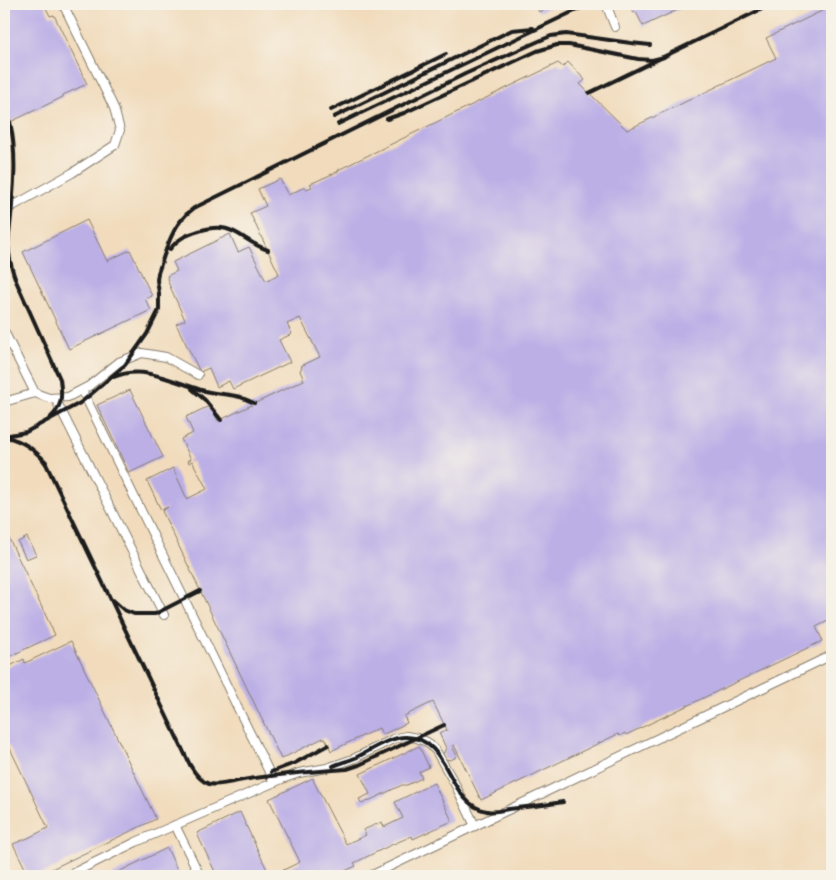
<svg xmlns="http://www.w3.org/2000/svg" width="836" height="880" font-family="'Indie Flower',sans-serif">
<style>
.building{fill:#bbafe6}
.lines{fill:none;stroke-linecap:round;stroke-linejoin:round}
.service-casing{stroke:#867c6c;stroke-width:10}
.service{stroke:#fff;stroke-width:8}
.rail{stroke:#1c1c1c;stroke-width:4}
</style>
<rect width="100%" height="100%" fill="#f7f3e8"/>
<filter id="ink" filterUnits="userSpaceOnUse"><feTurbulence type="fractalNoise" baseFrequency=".02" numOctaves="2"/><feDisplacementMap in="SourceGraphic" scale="10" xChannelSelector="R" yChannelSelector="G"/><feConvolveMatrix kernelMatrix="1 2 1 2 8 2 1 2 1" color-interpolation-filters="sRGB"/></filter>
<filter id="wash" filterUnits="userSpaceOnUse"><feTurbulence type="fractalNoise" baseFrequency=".0096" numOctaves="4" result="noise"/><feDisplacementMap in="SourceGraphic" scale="20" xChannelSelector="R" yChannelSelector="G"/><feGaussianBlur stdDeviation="1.12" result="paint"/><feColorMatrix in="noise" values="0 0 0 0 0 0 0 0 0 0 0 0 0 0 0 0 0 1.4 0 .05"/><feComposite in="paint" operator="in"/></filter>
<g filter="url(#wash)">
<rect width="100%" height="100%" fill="#f1dbbc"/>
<g id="blocks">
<!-- building -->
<g class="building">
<path d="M 4,4 L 44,4 L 50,16 L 54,15 L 87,84 L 63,95 L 63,97 L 4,125 Z"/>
<path d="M 535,4 L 556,4 L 539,12 Z"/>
<path d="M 633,4 L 685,4 L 686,6 L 643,26 L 636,12 L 634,13 L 630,6 Z"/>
<path d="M 832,6 L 832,619 L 816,627 L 822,639 L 821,639 L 822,641 L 626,735 L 625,733 L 620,736 L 618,734 L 481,800 L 454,745 L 452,746 L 456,754 L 455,758 L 450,760 L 445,759 L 443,754 L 446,748 L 439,733 L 447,730 L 433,702 L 404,716 L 407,723 L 382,735 L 379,728 L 331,751 L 326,739 L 323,738 L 281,759 L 162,511 L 168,507 L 161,510 L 147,481 L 173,468 L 187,499 L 207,489 L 192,461 L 189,463 L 188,461 L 191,459 L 181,439 L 193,433 L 186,417 L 207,407 L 213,411 L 218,421 L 304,380 L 300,371 L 302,367 L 301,366 L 320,357 L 300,318 L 287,324 L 292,334 L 279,340 L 290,362 L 233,389 L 229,381 L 217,387 L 209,368 L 200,372 L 176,324 L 185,320 L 168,282 L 169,281 L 167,276 L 177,271 L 173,262 L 230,234 L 238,252 L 249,247 L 266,281 L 279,274 L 250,213 L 266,206 L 258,189 L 280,179 L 288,195 L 305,187 L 306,189 L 312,187 L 310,184 L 339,171 L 338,170 L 558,63 L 563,67 L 568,62 L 585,80 L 580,84 L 627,130 L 776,58 L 766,38 Z"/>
<path d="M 87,220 L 107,261 L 130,250 L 152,296 L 145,299 L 151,310 L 69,349 L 23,252 Z"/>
<path d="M 130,390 L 163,457 L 129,473 L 97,405 Z"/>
<path d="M 4,528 L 55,635 L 4,659 Z"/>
<path d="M 27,537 L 36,555 L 26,559 L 18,542 Z"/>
<path d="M 71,641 L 156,819 L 37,876 L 29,876 L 13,844 L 28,838 L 48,828 L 8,744 L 4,746 L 4,669 L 24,659 L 25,663 Z"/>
<path d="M 419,746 L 429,767 L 419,772 L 422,778 L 407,785 L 402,785 L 362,804 L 359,799 L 370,794 L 360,774 Z"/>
<path d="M 313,778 L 314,782 L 346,844 L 366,835 L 363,830 L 382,822 L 384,827 L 403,818 L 395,802 L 434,783 L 452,821 L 413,839 L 412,836 L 391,845 L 354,863 L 356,866 L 334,876 L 271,876 L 300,862 L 269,799 Z"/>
<path d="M 240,812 L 245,823 L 270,876 L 217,876 L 198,836 L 197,833 Z"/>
<path d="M 167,848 L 180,876 L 110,876 Z"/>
</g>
</g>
</g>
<g filter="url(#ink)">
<use href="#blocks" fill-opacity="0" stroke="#867c6c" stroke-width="1"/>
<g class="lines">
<defs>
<g id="service">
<path d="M 606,4 L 615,27"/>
<path d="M 4,211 L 72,173 L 115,145 L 120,130 L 114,108 L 63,4"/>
<path d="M 4,331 L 35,393"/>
<path d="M 82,390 L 274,782"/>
<path d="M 55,398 L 164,615"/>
<path d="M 4,402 L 35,393 L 49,398 L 68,397 L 89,386 L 119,362 L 142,353 L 166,357 L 198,375"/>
<path d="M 175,825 L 200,876"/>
<path d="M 67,876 L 136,842 L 282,779 L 299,773 L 327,768 L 353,759 L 393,739 L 406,736 L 417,738 L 427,742 L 436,751 L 455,784 L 475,826"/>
<path d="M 370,876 L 832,655"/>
</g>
</defs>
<!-- service casing -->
<use href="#service" class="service-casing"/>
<!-- service -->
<use href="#service" class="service"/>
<!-- rail -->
<g class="rail">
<path d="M 589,93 L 772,4"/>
<path d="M 331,110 L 446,54"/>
<path d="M 334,117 L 512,30 L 533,28"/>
<path d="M 387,119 L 404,113 L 537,51 L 557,45 L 569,45 L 638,59 L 652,60 L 664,57"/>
<path d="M 10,122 C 19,162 12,204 8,244 C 9,257 11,268 16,281 L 60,379 C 62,394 63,406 51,417"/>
<path d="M 338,124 L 589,4"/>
<path d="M 170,249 C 179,238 186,235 199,231 C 234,220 239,240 268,250"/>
<path d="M 114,377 C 144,364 176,383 205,391 C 216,394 229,394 240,397 C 245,399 250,401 254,403"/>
<path d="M 192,389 L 205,400 L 221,420"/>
<path d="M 4,436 L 26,432 L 80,403 L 90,395 L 125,365 L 147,334 L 159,310 L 159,293 L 157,280 L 158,273 C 164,256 171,229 185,216 C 187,213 191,211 194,208 L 465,74 L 539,41 L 551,36 L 566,34 L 631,43 L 650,45"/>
<path d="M 6,437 C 24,441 34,450 46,462"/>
<path d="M 41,457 L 46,464 L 190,765 C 194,772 200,781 209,784 C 220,787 243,779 255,778 C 285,774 316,771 347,769 L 359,765 L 444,725"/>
<path d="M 113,600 L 124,610 L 134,614 L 155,614 L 200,591"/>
<path d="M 333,766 C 340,763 348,761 355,758 C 370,751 391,736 407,737 C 451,738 446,804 487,811 C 494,813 503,810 509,809 C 527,807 545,805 563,802"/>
<path d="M 271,772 L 295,763 L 328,745"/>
</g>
</g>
</g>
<!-- margin -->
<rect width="836" height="880" fill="none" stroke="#f7f3e8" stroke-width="20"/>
</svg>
